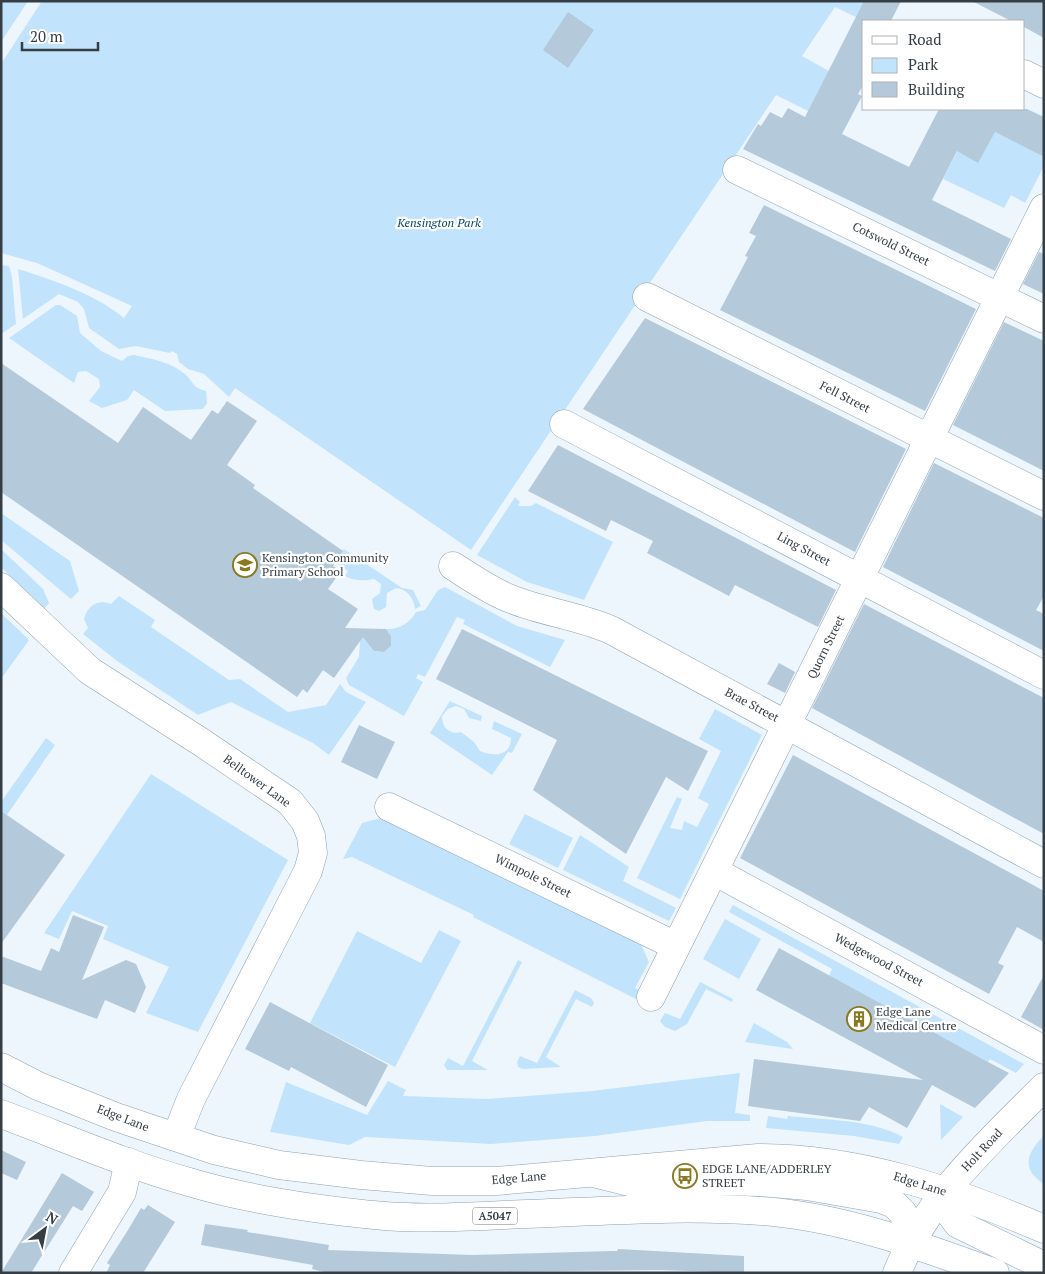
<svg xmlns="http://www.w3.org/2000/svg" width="1045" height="1274" font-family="'PT Serif',serif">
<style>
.green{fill:#c2e3fc}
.building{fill:#b4c9d9}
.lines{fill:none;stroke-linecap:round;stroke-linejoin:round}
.minor-casing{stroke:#8ca1b0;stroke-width:29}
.major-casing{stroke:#8ca1b0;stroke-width:29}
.highway-casing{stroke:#8ca1b0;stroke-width:29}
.minor{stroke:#fff;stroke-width:28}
.major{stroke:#fff;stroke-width:28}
.highway{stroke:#fff;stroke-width:28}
.labels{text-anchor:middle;stroke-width:4.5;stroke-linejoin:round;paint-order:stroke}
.shield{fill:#fff;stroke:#72787c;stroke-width:1}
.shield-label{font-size:11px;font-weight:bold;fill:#353e44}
.park-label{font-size:12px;font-style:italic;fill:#05476b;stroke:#fff}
.street-label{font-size:12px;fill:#353e44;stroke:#fff}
.poi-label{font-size:12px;fill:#353e44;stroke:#fff;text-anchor:start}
</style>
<rect width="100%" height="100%" fill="#eef6fd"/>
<!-- green -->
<g class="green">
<path d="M 1,1 L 28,1 L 1,42 Z"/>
<path d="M 42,1 L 869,1 L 860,19 L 835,7 L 802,56 L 829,71 L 824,119 L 776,95 L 471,550 L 235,388 L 229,397 L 204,374 L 188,369 L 179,362 L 177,354 L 172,351 L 170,353 L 136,346 L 119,349 L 89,328 L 84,309 L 78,302 L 59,294 L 23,319 L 18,269 C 53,280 95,294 124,318 L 132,306 L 37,263 L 1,253 L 1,64 Z"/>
<path d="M 979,109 L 1007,109 L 995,132 L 1044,157 L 1044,166 L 1025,203 L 1011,195 L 1004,208 L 943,179 Z"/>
<path d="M 1,265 L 9,266 L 12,277 L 16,324 L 1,334 Z"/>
<path d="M 56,305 L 60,305 L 77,316 L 80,333 L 101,351 L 122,361 L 128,356 L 134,355 C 152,359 171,362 185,374 C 194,382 191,387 206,391 L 207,403 L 203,409 L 165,411 L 134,390 L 127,400 L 102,408 L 89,401 L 100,387 L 99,379 L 86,371 L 78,372 L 74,383 L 9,338 Z"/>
<path d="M 515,497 L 520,502 L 518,506 L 531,506 L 536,503 L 613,542 L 584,600 L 527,582 L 477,555 Z"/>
<path d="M 1,513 L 70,561 L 79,591 L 71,599 L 1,540 Z"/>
<path d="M 1,549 L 43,589 L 49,603 L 44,609 L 1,567 Z"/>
<path d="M 344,549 L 402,588 L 413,590 L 421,606 L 415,609 C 414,598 407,589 396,588 L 387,593 L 386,607 L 379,611 L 374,609 L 372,599 L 380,593 L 381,584 L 374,579 C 364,581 354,581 345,576 L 348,571 L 325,555 L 328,550 L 339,557 Z"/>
<path d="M 445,587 L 517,626 L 565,640 L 550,667 L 463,624 L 465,620 L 457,617 L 425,677 L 418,674 L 416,678 L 423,682 L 404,716 L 349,685 L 346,678 L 359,657 L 360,641 L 366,630 L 377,629 L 369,635 L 374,651 L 384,652 L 391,646 L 391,636 L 386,629 C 398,630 410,623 416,612 L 425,610 L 438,590 Z"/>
<path d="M 119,596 L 155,620 L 151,627 L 229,680 L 240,679 L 288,712 L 326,705 L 340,684 L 346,692 L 366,702 L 329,755 L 313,743 L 231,702 L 198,715 L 117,661 L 83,634 L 88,628 L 84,619 C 88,605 98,599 111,604 Z"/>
<path d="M 1,613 L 29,640 L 1,679 Z"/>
<path d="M 450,701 L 482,716 L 481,721 L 469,718 L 464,709 L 456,706 L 448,709 L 442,716 C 442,728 450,735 461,732 L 474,742 L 480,751 C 494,757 511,756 511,738 L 492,729 L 494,721 L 522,734 L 512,753 L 508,752 L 492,775 L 430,733 Z"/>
<path d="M 715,709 L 762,735 L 680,899 L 637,878 L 677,797 L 682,799 L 670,828 L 682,830 L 684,821 L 697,827 L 709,804 L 698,798 L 721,751 L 699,739 Z"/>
<path d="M 46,738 L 55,745 L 7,815 L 1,811 L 1,802 Z"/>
<path d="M 151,774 L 288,860 L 198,1032 L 146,1013 L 169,967 L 103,939 L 108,926 L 72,911 L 59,939 L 44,933 Z"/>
<path d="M 525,814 L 573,838 L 558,868 L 509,844 Z"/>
<path d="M 389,816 L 639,940 L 649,962 L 635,988 L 642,992 L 638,1000 L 473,917 L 474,915 L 352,857 L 343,859 L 362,823 Z"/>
<path d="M 580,835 L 629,867 L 623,881 L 676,908 L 669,921 L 563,870 Z"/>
<path d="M 733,905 L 1024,1064 L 1016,1073 L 990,1059 L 988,1062 L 829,976 L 832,969 L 729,912 Z"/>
<path d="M 725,919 L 761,939 L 739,979 L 703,959 Z"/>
<path d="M 439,930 L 461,941 L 395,1067 L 310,1023 L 357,931 L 421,963 Z"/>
<path d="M 518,960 L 522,962 L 472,1061 L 488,1070 L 447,1070 L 444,1065 L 448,1058 L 463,1066 Z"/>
<path d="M 700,982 L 733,999 L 732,1002 L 706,989 L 687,1024 L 675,1031 L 665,1027 L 660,1021 L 665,1013 L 680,1019 Z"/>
<path d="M 575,990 L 591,998 L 594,1003 L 592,1007 L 576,999 L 546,1057 L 561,1067 L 523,1069 L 518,1067 L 517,1062 L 520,1056 L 537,1063 Z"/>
<path d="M 754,1023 L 787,1042 L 793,1049 L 745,1042 Z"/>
<path d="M 740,1073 L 735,1113 L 750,1115 L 750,1121 L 707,1121 L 595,1136 L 491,1144 L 365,1137 L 349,1145 L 270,1132 L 286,1082 L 367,1115 L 388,1081 L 406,1090 L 403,1096 L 487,1099 L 592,1091 Z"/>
<path d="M 940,1104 L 963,1117 L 941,1140 Z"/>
<path d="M 768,1116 L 787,1119 L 788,1116 C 825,1120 870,1119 903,1137 L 899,1144 L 854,1136 L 766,1128 Z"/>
<path d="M 1044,1136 L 1044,1184 C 1020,1169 1027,1152 1044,1136 Z"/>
</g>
<!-- building -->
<g class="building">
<path d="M 864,1 L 901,1 L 891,21 L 864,21 L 864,84 L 858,94 L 862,96 L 842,134 L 909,167 L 939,109 L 1027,109 L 1044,117 L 1044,157 L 995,132 L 978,163 L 957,151 L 932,200 L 1011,239 L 995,271 L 743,149 L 758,124 L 761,126 L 770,112 L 782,118 L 788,108 L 805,117 Z"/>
<path d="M 972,1 L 1044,1 L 1044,38 L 1024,27 L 1024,21 L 1011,21 Z"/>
<path d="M 568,12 L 594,30 L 568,68 L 543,50 Z"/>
<path d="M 764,205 L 976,309 L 925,411 L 720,310 L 748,257 L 745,256 L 756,236 L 749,233 Z"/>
<path d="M 1039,252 L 1044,254 L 1044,294 L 1023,284 Z"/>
<path d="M 645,318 L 906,449 L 855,552 L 583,409 Z"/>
<path d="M 1004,322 L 1044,341 L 1044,471 L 953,425 Z"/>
<path d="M 1,363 L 118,443 L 143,407 L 191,440 L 212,410 L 218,414 L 227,401 L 257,421 L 227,465 L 255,485 L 253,488 L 343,551 L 333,566 L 341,571 L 328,589 L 358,609 L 345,628 L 386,629 L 391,636 L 391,646 L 384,652 L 374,651 L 363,637 L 334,678 L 323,670 L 307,693 L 303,689 L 297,697 L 1,492 Z"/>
<path d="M 558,445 L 836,590 L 818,627 L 735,585 L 729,596 L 647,553 L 653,541 L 611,520 L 606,531 L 528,491 Z"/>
<path d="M 934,463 L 1044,518 L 1044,596 L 1036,610 L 1044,614 L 1044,651 L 883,567 Z"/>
<path d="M 864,604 L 1044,698 L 1044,834 L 812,708 Z"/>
<path d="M 462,629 L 708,751 L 688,791 L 666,777 L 626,854 L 533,790 L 557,740 L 436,679 Z"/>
<path d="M 779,663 L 795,672 L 785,693 L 767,684 Z"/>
<path d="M 359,725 L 395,742 L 377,779 L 341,762 Z"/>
<path d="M 793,755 L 1044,891 L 1044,942 L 1017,927 L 998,963 L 1004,966 L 989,994 L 740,858 Z"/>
<path d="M 1,811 L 65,855 L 1,944 Z"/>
<path d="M 73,915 L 104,927 L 82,980 L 126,960 L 136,964 L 146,987 L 135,1013 L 105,1000 L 97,1019 L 1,983 L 1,956 L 41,971 L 51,948 L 59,952 Z"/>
<path d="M 779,948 L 988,1062 L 1009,1073 L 975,1108 L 932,1085 L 907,1128 L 869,1107 L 860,1121 L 748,1106 L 754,1059 L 923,1080 L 756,990 Z"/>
<path d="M 1044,975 L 1044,1030 L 1021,1017 Z"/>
<path d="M 270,1002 L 388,1065 L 366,1107 L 291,1067 L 289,1071 L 245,1049 Z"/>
<path d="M 1,1150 L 26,1162 L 17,1180 L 1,1173 Z"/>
<path d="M 62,1173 L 94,1192 L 82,1211 L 73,1206 L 31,1273 L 1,1273 Z"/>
<path d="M 148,1205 L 175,1222 L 143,1273 L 106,1273 L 110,1265 L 107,1263 L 128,1230 L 141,1208 L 144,1210 Z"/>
<path d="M 205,1224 L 248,1230 L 247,1232 L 329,1245 L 328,1250 L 472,1255 L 611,1251 L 617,1251 L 618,1249 L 744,1256 L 744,1273 L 661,1270 L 328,1273 L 312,1269 L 313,1265 L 201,1245 Z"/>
</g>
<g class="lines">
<defs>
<g id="minor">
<path d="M 1024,74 L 1044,84"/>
<path d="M 737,170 L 1044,319"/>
<path d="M 647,297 L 1044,496"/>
<path d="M 564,424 L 1044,675"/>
<path d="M 453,566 C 472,578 490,591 511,599 C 543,612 579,616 611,630 L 1044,864"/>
<path d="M 1,587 L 90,671 L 201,742 L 290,802 L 305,821 L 311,836 L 313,853 L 308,871 L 191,1099 L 176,1137"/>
<path d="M 389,807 L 676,946"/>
<path d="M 714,871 L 1044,1050"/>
<path d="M 651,997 L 1044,208"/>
<path d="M 73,1273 L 122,1192 L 129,1162"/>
</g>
<g id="major">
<path d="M 597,1174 L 645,1186 L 713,1181 L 760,1182 L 807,1186 L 881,1199 L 894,1204 L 903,1213 L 910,1232 L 909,1243"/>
<path d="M 945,1191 L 946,1208 L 958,1224 L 1044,1266"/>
<path d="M 897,1273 C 927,1198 988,1143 1044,1087"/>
</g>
<g id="highway">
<path d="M 1,1067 L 38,1086 L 116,1117 L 214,1150 L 279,1165 L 361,1175 L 432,1181 L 497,1181 L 758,1158 C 858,1158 953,1190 1044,1229"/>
<path d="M 1,1114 C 63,1137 125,1164 189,1182 C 252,1201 319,1210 385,1216 C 424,1219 464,1217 503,1215 C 593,1212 684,1204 774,1212 C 851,1220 923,1247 995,1273"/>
</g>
</defs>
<!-- minor casing -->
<use href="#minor" class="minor-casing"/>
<!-- major casing -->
<use href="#major" class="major-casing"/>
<!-- highway casing -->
<use href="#highway" class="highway-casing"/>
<!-- minor -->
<use href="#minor" class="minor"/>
<!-- major -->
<use href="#major" class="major"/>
<!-- highway -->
<use href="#highway" class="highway"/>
</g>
<!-- icons -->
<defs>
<symbol id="school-ring" viewBox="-11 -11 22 22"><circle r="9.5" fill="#fff" stroke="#897a20" stroke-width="1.5"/><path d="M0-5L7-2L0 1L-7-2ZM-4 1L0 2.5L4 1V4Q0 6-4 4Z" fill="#897a20"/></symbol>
<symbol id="building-ring" viewBox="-11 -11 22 22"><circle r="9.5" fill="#fff" stroke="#897a20" stroke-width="1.5"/><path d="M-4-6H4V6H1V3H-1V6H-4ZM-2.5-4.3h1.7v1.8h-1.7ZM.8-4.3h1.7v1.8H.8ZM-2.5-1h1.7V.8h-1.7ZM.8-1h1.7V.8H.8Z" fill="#897a20"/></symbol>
<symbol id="bus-ring" viewBox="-11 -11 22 22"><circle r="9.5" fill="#fff" stroke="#897a20" stroke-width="1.5"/><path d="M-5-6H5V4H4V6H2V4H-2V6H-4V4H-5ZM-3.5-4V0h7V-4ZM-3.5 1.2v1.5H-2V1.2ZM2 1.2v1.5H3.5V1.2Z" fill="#897a20"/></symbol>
</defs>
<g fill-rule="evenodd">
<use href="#school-ring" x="231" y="551" width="28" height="28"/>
<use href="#building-ring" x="845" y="1005" width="28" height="28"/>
<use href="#bus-ring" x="671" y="1162" width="28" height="28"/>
</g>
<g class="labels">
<!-- shield labels -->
<rect class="shield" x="472.5" y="1207.5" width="45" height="17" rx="4"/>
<g class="shield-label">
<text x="495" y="1220">A5047</text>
</g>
<!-- park labels -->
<g class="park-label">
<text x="439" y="227">Kensington Park</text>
</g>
<!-- street labels -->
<g class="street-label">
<text transform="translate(891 244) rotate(26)" y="4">Cotswold Street</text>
<text transform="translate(845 397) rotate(27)" y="4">Fell Street</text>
<text transform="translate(804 549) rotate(28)" y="4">Ling Street</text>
<text transform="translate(826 647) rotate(-64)" y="4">Quorn Street</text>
<text transform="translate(752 705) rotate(28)" y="4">Brae Street</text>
<text transform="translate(257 781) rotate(36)" y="4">Belltower Lane</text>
<text transform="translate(533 876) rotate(26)" y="4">Wimpole Street</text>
<text transform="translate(879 960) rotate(28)" y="4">Wedgewood Street</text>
<text transform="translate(123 1118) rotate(21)" y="4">Edge Lane</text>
<text transform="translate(982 1150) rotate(-47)" y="4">Holt Road</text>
<text transform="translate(519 1178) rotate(-5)" y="4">Edge Lane</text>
<text transform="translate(920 1184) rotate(17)" y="4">Edge Lane</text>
</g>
<!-- poi labels -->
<g class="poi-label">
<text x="262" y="562">Kensington Community<tspan x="262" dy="14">Primary School</tspan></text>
<text x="876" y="1016">Edge Lane<tspan x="876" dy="14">Medical Centre</tspan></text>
<text x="702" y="1173">EDGE LANE/ADDERLEY<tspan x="702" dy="14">STREET</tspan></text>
</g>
</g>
<!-- border -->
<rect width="1045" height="1274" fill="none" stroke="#353e44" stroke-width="5"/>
<!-- legend -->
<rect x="862" y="20" width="162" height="90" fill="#ffffff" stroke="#aeb2b4"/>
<rect x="872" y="36" width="25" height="8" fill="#ffffff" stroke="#aeb2b4"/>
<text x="908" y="45" font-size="15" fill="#353e44">Road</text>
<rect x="872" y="58" width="25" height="15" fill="#c2e3fc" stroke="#aeb2b4"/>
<text x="908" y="70" font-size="15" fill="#353e44">Park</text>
<rect x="872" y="82" width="25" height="15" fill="#b4c9d9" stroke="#aeb2b4"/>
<text x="908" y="95" font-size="15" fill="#353e44">Building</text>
<!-- north arrow -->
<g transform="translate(45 1229) rotate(32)" stroke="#ffffff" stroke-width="4" paint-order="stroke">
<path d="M0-4L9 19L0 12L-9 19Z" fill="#353e44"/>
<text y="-8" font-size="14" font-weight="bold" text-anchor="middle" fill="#353e44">N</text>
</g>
<!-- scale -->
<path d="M22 42v8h76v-8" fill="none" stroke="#353e44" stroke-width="2.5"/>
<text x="30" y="42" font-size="15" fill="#353e44" stroke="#ffffff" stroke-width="4" paint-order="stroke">20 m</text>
</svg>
